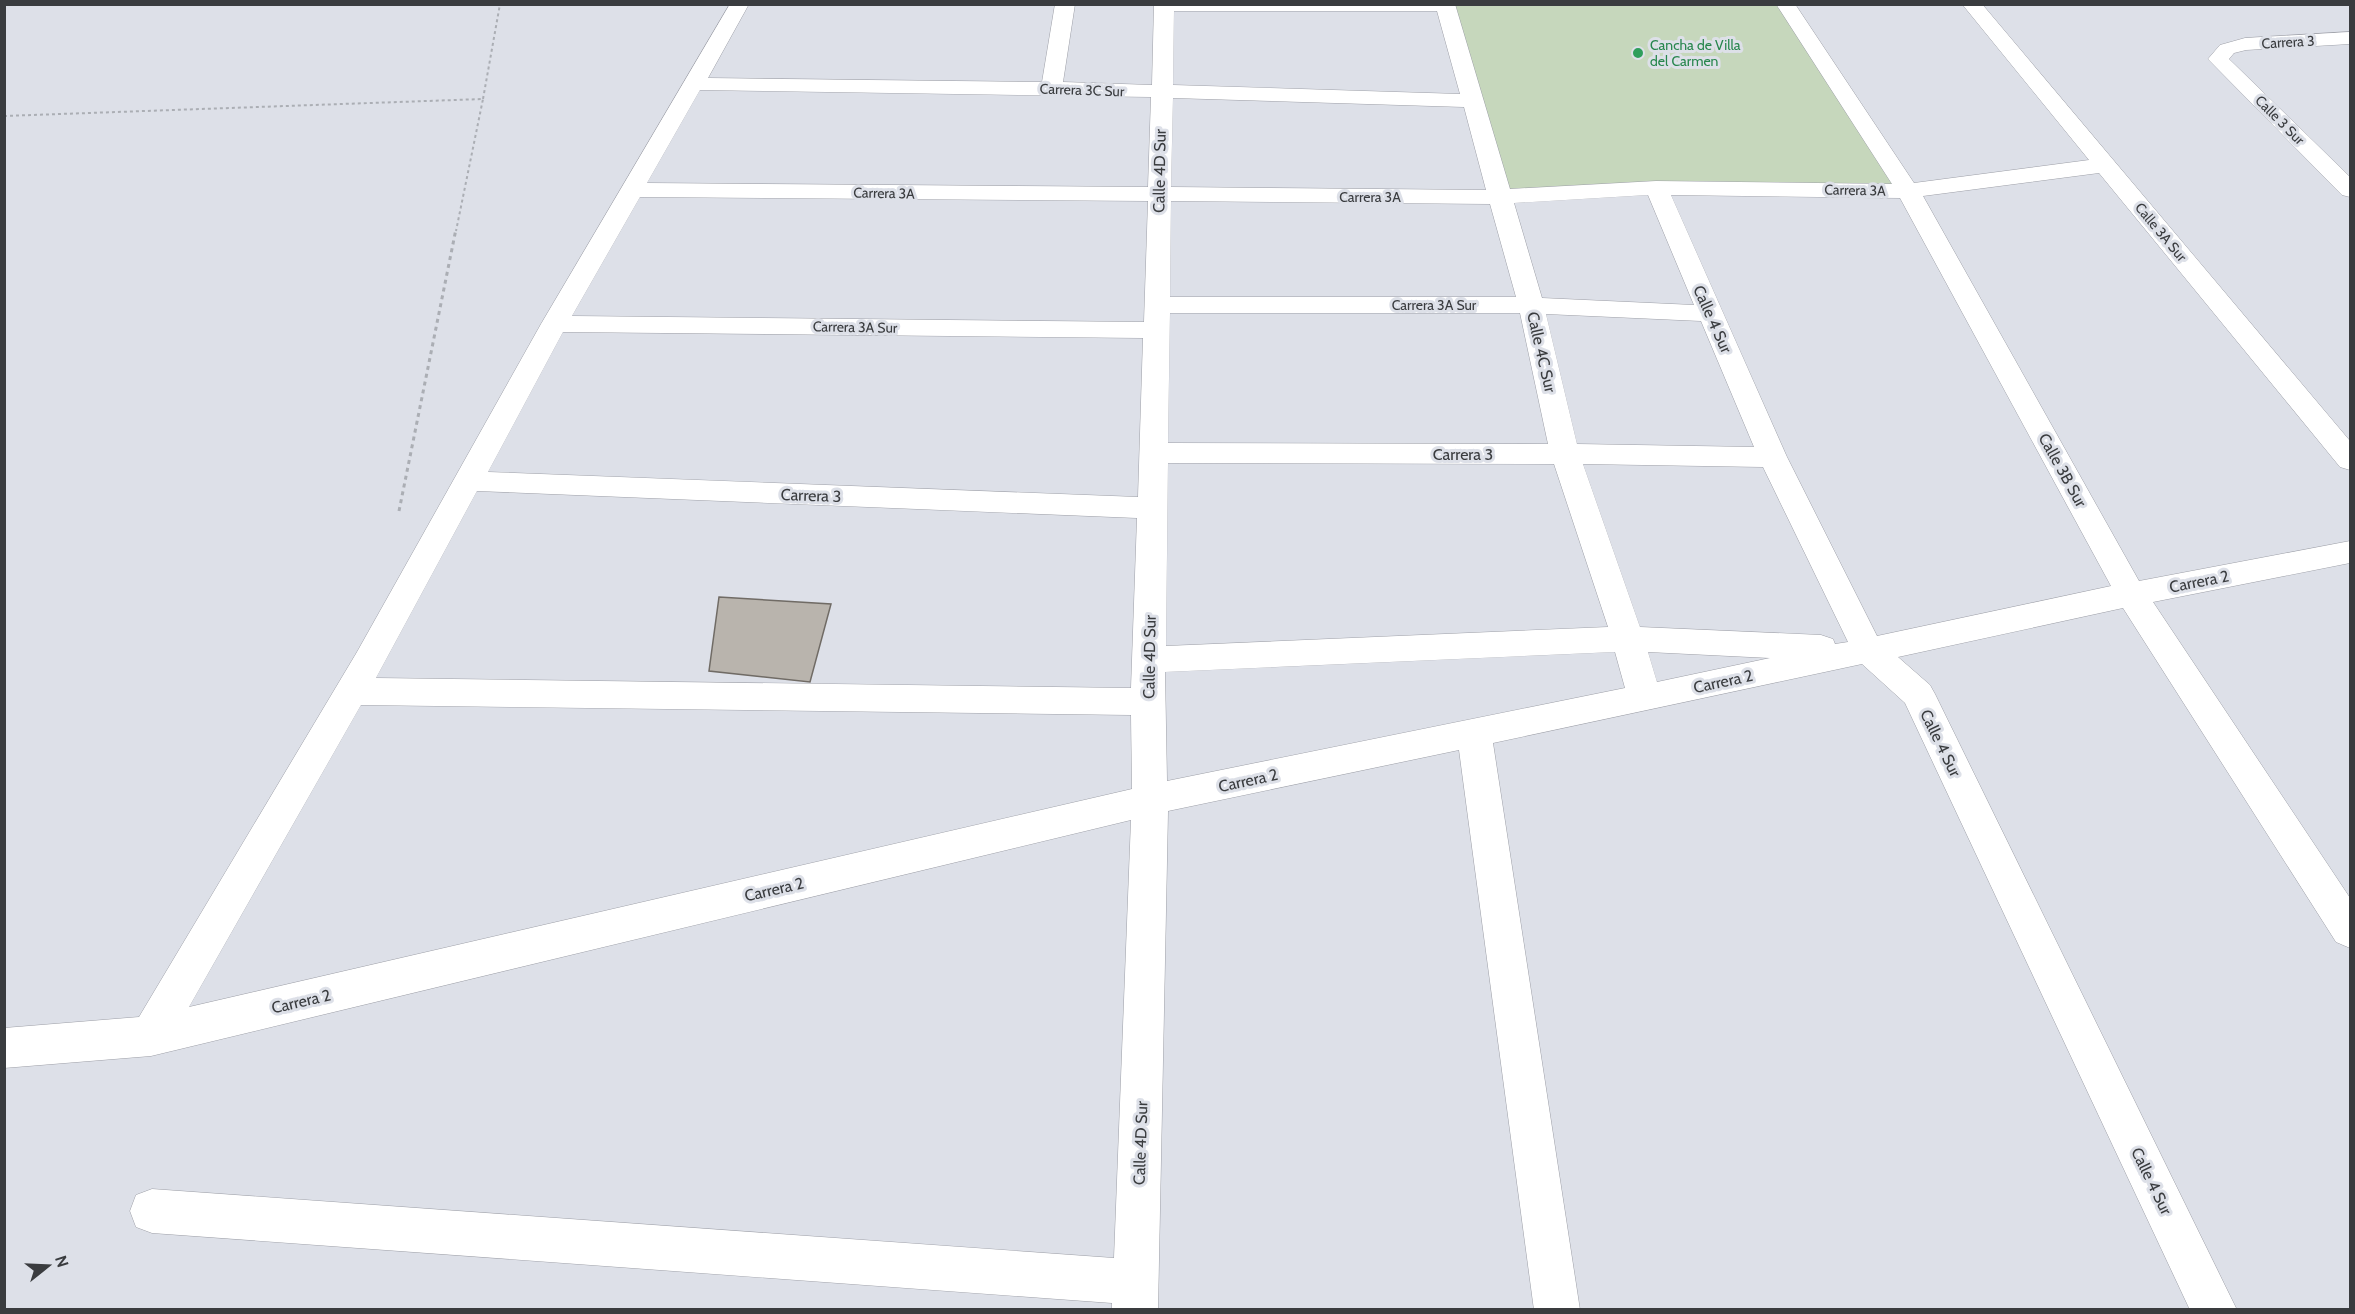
<svg xmlns="http://www.w3.org/2000/svg" width="2355" height="1314" font-family="Cabin,sans-serif">
<style>
.green{fill:#c6d7bc}
.building{fill:#b9b4ad;stroke:#706b65;stroke-width:1.5}
.lines{fill:none;stroke-linecap:round;stroke-linejoin:round}
.street-casing{stroke:#9d9fa7;stroke-width:1}
.path-far1{stroke:#abaeb4;stroke-width:2;stroke-dasharray:3 3;stroke-linecap:butt}
.path{stroke:#abaeb4;stroke-width:3;stroke-dasharray:4 4;stroke-linecap:butt}
.street{fill:#fff;fill-rule:evenodd}
.leisure-dot{fill:#2e9e5b;stroke:#dde0e8;stroke-width:2}
.labels{text-anchor:middle;stroke-width:6;stroke-linejoin:round;paint-order:stroke}
.far-street-label{font-size:14px;fill:#3a3c3f;stroke:#dde0e8}
.far-leisure-label{font-size:14px;fill:#27864d;stroke:#dde0e8;text-anchor:start}
.street-label{font-size:16px;fill:#3a3c3f;stroke:#dde0e8}
</style>
<rect width="100%" height="100%" fill="#dde0e8"/>
<!-- green -->
<path class="green" d="M 1445,5 L 1785,5 L 1908,191 L 1499,197 Z"/>
<!-- building -->
<path class="building" d="M 719,597 L 831,604 L 810,682 L 709,671 Z"/>
<g class="lines">
<defs>
<g id="street">
<path d="M 730,4 L 749,4 L 708,78 L 1042,82 L 1055,4 L 1075,4 L 1063,82 L 1152,85 L 1154,4 L 1455,4 L 1510,189 L 1656,181 L 1892,184 L 1776,4 L 1795,4 L 1914,183 L 2089,160 L 1962,4 L 1982,4 L 2350,441 L 2350,470 L 2340,467 L 2099,173 L 1923,196 L 2139,581 L 2350,541 L 2350,563 L 2153,602 L 2350,898 L 2350,948 L 2336,942 L 2123,608 L 1898,657 L 1930,685 L 1935,694 L 2237,1310 L 2190,1310 L 1905,703 L 1862,664 L 1493,743 L 1580,1310 L 1534,1310 L 1459,750 L 1168,811 L 1158,1310 L 1112,1310 L 1112,1303 L 152,1233 L 136,1227 L 130,1211 L 136,1195 L 152,1189 L 1114,1258 L 1131,820 L 151,1056 L 4,1068 L 4,1028 L 139,1017 L 357,652 L 541,324 ZM 1174,11 L 1437,11 L 1460,94 L 1173,85 ZM 700,90 L 1151,97 L 1148,187 L 647,183 ZM 1173,98 L 1464,107 L 1486,190 L 1171,187 ZM 1648,195 L 1694,305 L 1542,298 L 1514,203 ZM 1671,195 L 1900,198 L 2111,586 L 1877,636 L 1787,457 ZM 640,197 L 1148,201 L 1144,322 L 572,316 ZM 1171,201 L 1490,204 L 1516,297 L 1170,297 ZM 1170,313 L 1520,313 L 1548,444 L 1168,443 ZM 1546,314 L 1701,321 L 1754,447 L 1577,444 ZM 563,332 L 1143,338 L 1138,497 L 488,472 ZM 1168,463 L 1554,464 L 1608,627 L 1166,646 ZM 1583,464 L 1763,467 L 1848,642 L 1835,644 L 1833,639 L 1821,635 L 1640,627 ZM 477,491 L 1137,518 L 1131,688 L 376,678 ZM 1615,652 L 1625,688 L 1167,781 L 1165,672 ZM 1648,652 L 1770,658 L 1657,682 ZM 361,705 L 1131,715 L 1132,789 L 189,1007 Z"/>
<path d="M 2350,32 L 2350,44 L 2246,50 L 2234,53 L 2229,59 L 2350,177 L 2350,197 L 2342,195 L 2208,59 L 2220,45 L 2245,38 Z"/>
</g>
</defs>
<!-- street casing -->
<use href="#street" class="street-casing"/>
<!-- path-far1 -->
<g class="path-far1">
<path d="M 483,99 L 500,4"/>
<path d="M 4,116 L 483,99 L 456,231"/>
</g>
<!-- path -->
<path class="path" d="M 399,511 L 456,229"/>
<!-- street -->
<use href="#street" class="street"/>
</g>
<!-- markers -->
<circle class="leisure-dot" cx="1638" cy="53" r="6"/>
<g class="labels">
<!-- far-street labels -->
<g class="far-street-label">
<text transform="translate(2288 42) rotate(-3)" y="5">Carrera 3</text>
<text transform="translate(1082 90) rotate(2)" y="5">Carrera 3C Sur</text>
<text transform="translate(2280 120) rotate(45)" y="5">Calle 3 Sur</text>
<text transform="translate(1855 190) rotate(1)" y="5">Carrera 3A</text>
<text transform="translate(884 193) rotate(1)" y="5">Carrera 3A</text>
<text x="1370" y="202">Carrera 3A</text>
<text transform="translate(2161 232) rotate(50)" y="5">Calle 3A Sur</text>
<text x="1434" y="310">Carrera 3A Sur</text>
<text transform="translate(855 327) rotate(1)" y="5">Carrera 3A Sur</text>
</g>
<!-- far-leisure labels -->
<g class="far-leisure-label">
<text x="1650" y="50">Cancha de Villa<tspan x="1650" dy="16">del Carmen</tspan></text>
</g>
<!-- street labels -->
<g class="street-label">
<text transform="translate(1159 171) rotate(-89)" y="6">Calle 4D Sur</text>
<text transform="translate(1713 319) rotate(66)" y="6">Calle 4 Sur</text>
<text transform="translate(1542 352) rotate(77)" y="6">Calle 4C Sur</text>
<text x="1463" y="460">Carrera 3</text>
<text transform="translate(2063 470) rotate(61)" y="6">Calle 3B Sur</text>
<text transform="translate(811 495) rotate(2)" y="6">Carrera 3</text>
<text transform="translate(2199 581) rotate(-11)" y="6">Carrera 2</text>
<text transform="translate(1149 657) rotate(-89)" y="6">Calle 4D Sur</text>
<text transform="translate(1723 681) rotate(-12)" y="6">Carrera 2</text>
<text transform="translate(1941 743) rotate(64)" y="6">Calle 4 Sur</text>
<text transform="translate(1248 780) rotate(-12)" y="6">Carrera 2</text>
<text transform="translate(774 889) rotate(-13)" y="6">Carrera 2</text>
<text transform="translate(301 1001) rotate(-13)" y="6">Carrera 2</text>
<text transform="translate(1140 1143) rotate(-88)" y="6">Calle 4D Sur</text>
<text transform="translate(2152 1181) rotate(64)" y="6">Calle 4 Sur</text>
</g>
</g>
<!-- border -->
<rect width="2355" height="1314" fill="none" stroke="#3a3c3f" stroke-width="12"/>
<!-- north arrow -->
<g transform="translate(48 1266) rotate(72)" stroke="#dde0e8" stroke-width="4.5" paint-order="stroke">
<path d="M0-4.5L10 22L0 15L-10 22Z" fill="#3a3c3f"/>
<text y="-9" font-size="16" font-weight="bold" text-anchor="middle" fill="#3a3c3f">N</text>
</g>
</svg>
